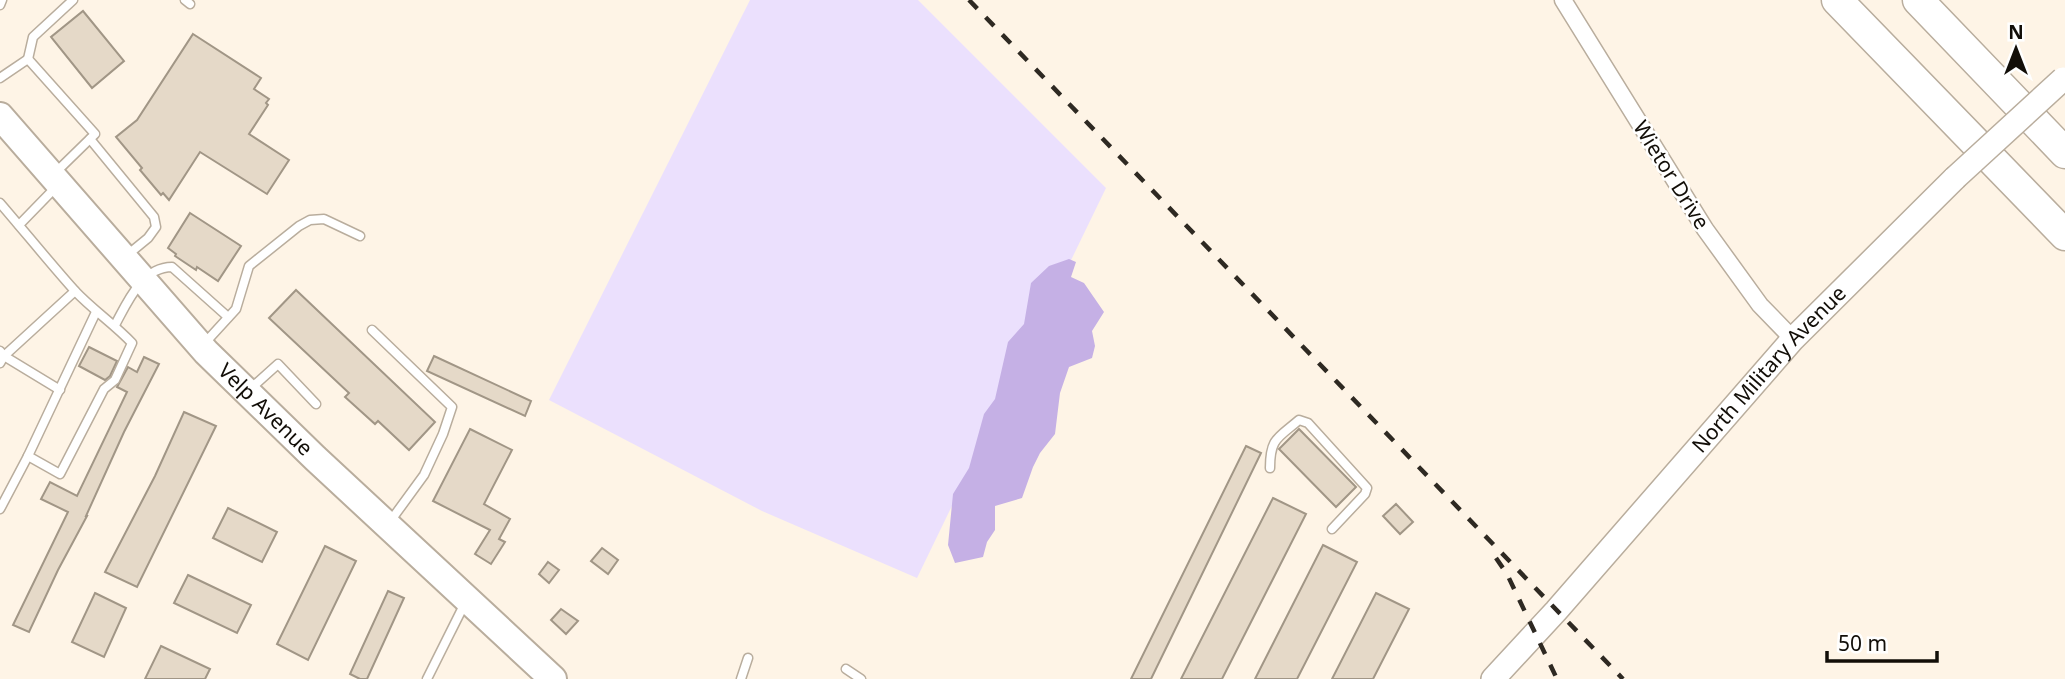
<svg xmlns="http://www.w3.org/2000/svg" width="2065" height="679" font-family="'Noto Sans',sans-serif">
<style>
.green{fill:#ebe0fd}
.water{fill:#c5b0e5}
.building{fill:#e5d9c8;stroke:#a19686;stroke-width:2}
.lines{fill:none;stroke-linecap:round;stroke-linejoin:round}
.lane-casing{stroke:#b9ad9d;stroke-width:11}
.street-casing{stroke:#b9ad9d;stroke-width:19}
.secondary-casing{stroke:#b9ad9d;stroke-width:26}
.primary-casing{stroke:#b9ad9d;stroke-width:30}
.highway-casing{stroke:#b9ad9d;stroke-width:33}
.lane{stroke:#fff;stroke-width:8}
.street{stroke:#fff;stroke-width:16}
.secondary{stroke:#fff;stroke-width:23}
.primary{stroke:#fff;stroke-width:26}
.highway{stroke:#fff;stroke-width:30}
.rail{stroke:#2e2922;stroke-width:4.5;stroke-dasharray:12 12;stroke-linecap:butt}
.secondary-bridge-casing{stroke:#b9ad9d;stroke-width:26;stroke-linecap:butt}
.secondary-bridge{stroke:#fff;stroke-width:23}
.labels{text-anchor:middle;stroke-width:5;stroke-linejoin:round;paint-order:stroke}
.street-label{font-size:21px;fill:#120e08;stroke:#fff}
</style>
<rect width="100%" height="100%" fill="#fef4e6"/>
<!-- green -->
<path class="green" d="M 750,0 L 918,0 L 1106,188 L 917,578 L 762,511 L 549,400 Z"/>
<!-- water -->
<path class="water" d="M 1069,259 L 1076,262 L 1071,277 L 1084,283 L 1104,312 L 1092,331 L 1095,346 L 1092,358 L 1069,367 L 1060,393 L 1055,434 L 1040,453 L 1033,467 L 1022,498 L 995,506 L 995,530 L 987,542 L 983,557 L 955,563 L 948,545 L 953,494 L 969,468 L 984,414 L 995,399 L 1008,342 L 1024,324 L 1031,283 L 1049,266 Z"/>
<!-- building -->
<g class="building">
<path d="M 83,11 L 124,61 L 92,88 L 51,37 Z"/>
<path d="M 193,34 L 261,78 L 254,89 L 269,99 L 266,103 L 268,105 L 249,134 L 289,160 L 267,194 L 200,152 L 169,200 L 163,193 L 161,195 L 140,170 L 142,168 L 116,137 L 137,120 Z"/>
<path d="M 190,213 L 241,246 L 218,281 L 197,267 L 196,270 L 175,256 L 176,254 L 168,248 Z"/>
<path d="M 296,290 L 435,422 L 409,450 L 378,421 L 375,424 L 345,397 L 349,393 L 269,318 Z"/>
<path d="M 89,347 L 117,361 L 110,376 L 105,380 L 79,366 Z"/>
<path d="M 434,356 L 531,401 L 525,416 L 427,371 Z"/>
<path d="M 144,357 L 159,364 L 124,432 L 86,516 L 87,516 L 58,570 L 29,632 L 13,625 L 68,512 L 41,499 L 50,482 L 77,496 L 127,392 L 117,387 L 128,367 L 137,372 Z"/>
<path d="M 184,412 L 216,426 L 137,587 L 105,572 L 155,476 Z"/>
<path d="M 470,429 L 512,450 L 484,504 L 510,519 L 499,539 L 505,542 L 491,564 L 475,554 L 490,530 L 433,501 Z"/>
<path d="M 1299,429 L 1356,487 L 1336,507 L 1279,449 Z"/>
<path d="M 1246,446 L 1261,453 L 1151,679 L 1131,679 Z"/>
<path d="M 1273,498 L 1306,514 L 1222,679 L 1181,679 Z"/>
<path d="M 1396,504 L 1413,522 L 1400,534 L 1383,516 Z"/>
<path d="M 228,508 L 277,532 L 262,562 L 213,538 Z"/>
<path d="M 1323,545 L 1357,562 L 1297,679 L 1255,679 Z"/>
<path d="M 325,546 L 356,561 L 308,660 L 277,644 Z"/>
<path d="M 602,548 L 618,560 L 608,574 L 591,561 Z"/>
<path d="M 548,562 L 559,570 L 549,583 L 539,574 Z"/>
<path d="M 188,575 L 251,605 L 237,633 L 174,603 Z"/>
<path d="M 388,591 L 404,598 L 367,679 L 360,679 L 350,674 Z"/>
<path d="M 95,593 L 126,608 L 104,657 L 72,642 Z"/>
<path d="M 1376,593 L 1409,609 L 1373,679 L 1332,679 Z"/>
<path d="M 561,609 L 578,621 L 566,634 L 551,620 Z"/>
<path d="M 161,646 L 210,669 L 205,679 L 145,679 Z"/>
</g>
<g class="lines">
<defs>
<g id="lane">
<path d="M 185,0 L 190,4"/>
<path d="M 0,5 L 2,0"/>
<path d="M 28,59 L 33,37 L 73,0"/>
<path d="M 0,78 L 28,59 L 95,134 L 54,174"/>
<path d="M 90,139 L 154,217 L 156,227 L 148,238 L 126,256"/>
<path d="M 0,203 C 25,232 49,262 75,291 C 93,310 114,324 132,343 L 115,380 L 104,389 L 60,474 L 28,456"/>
<path d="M 19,225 L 56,187"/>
<path d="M 115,325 C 127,303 142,267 172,267 L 228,317"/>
<path d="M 372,330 L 452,407 L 443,434 L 424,475 L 389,523"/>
<path d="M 203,345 L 236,309 L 249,266 L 299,226 L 310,220 L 324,219 L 360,236"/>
<path d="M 0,351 L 4,356 L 60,390"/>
<path d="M 0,363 L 4,356 L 75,291"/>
<path d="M 249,390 L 278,364 L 316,404"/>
<path d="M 1270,468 C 1270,438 1278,438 1299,420 L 1308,423 L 1367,488 L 1365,494 L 1332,529"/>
<path d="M 0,509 L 28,456 L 96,312"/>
<path d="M 846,669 L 861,679"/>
<path d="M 427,679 L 465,603"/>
<path d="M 741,679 L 748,658"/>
</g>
<path id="street" d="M 1563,0 L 1705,229 L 1760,305 L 1793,339"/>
<g id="secondary">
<path id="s1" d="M 1493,679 L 1556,611 L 1793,339 L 1955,178"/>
</g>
<g id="primary">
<path id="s2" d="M 0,116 L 206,352 L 315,458 L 553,679"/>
</g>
<g id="highway">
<path d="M 1837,0 L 2065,235"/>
<path d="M 1918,0 L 2065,153"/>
</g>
</defs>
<!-- lane casing -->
<use href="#lane" class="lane-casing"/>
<!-- street casing -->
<use href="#street" class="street-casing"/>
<!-- secondary casing -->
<use href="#secondary" class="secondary-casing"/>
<!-- primary casing -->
<use href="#primary" class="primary-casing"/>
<!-- highway casing -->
<use href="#highway" class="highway-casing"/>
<!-- lane -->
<use href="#lane" class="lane"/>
<!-- street -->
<use href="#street" class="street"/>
<!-- secondary -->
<use href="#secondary" class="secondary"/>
<!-- primary -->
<use href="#primary" class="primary"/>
<!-- highway -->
<use href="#highway" class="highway"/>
<!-- rail -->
<g class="rail">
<path d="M 969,0 L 1623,679"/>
<path d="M 1496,558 L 1507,574 L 1557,679"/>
</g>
<defs>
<path id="secondary-bridge" d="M 1955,178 L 2063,79"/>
</defs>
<!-- secondary-bridge casing -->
<use href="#secondary-bridge" class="secondary-bridge-casing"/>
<!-- secondary-bridge -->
<use href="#secondary-bridge" class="secondary-bridge"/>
</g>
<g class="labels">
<!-- street labels -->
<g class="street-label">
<text transform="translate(1671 175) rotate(58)" y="7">Wietor Drive</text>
<text dy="7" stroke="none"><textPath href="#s1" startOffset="415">North Military Avenue</textPath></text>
<text dy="7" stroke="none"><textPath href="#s2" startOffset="396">Velp Avenue</textPath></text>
</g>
</g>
<!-- north arrow -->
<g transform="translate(2016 49)" stroke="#ffffff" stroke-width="5" paint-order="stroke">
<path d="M0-5L12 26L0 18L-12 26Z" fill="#120e08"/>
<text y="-10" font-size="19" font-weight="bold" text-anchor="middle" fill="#120e08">N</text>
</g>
<!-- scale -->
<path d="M1827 651v10h110v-10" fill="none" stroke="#120e08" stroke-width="3.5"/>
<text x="1838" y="651" font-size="21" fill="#120e08" stroke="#ffffff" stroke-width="5" paint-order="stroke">50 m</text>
</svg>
